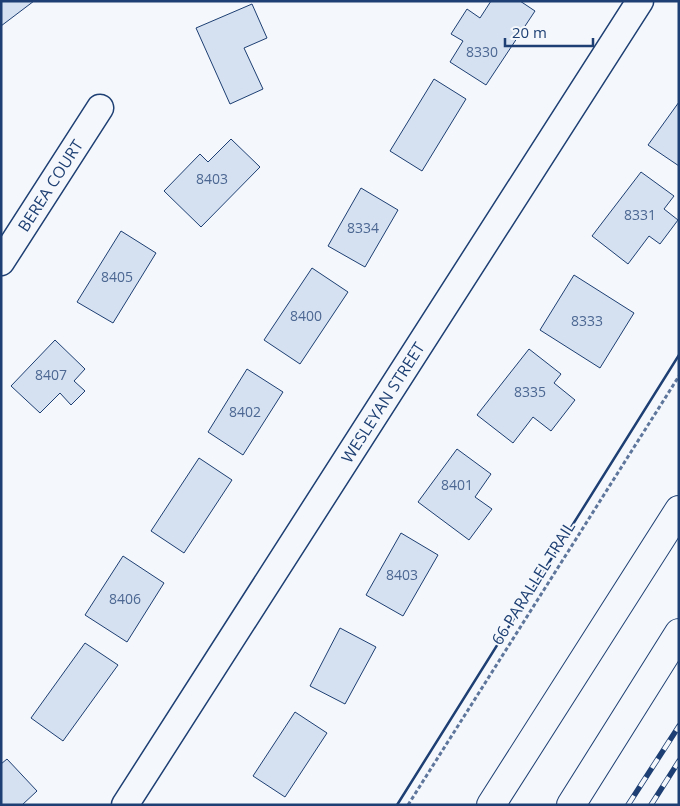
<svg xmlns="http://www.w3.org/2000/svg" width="680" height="806" font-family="'Open Sans',sans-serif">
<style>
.building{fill:#d5e0f0;stroke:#1d3f73}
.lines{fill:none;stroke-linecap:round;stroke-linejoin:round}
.street-casing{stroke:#1d3f73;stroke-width:29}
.highway-casing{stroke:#1d3f73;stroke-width:30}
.path{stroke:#5e769c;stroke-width:3;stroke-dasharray:4 2.5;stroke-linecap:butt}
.street{stroke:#f4f7fb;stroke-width:26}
.highway{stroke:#f4f7fb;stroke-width:28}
.rail-casing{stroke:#1d3f73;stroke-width:5.5}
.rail{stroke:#f4f7fb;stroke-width:4;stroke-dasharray:11;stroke-linecap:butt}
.wall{stroke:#1d3f73;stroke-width:2.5}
.labels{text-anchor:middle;stroke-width:4;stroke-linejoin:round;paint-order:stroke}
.number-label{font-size:14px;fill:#4b6792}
.street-label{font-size:16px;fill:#1d3f73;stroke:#f4f7fb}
</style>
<rect width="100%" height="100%" fill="#f4f7fb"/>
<!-- building -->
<g class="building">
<path d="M 1,1 L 34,1 L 1,26 Z"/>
<path d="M 491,1 L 520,1 L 535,11 L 486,85 L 450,62 L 463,41 L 451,34 L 467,9 L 480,18 Z"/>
<path d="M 252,4 L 267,38 L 244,48 L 263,89 L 230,104 L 196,28 Z"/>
<path d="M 434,79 L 466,99 L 422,171 L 390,151 Z"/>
<path d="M 679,102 L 679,166 L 648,145 Z"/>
<path d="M 231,139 L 260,167 L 201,227 L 164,191 L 200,154 L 208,162 Z"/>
<path d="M 641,172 L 674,196 L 664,209 L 678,220 L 660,244 L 649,236 L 628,264 L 592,236 Z"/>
<path d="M 361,188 L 398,210 L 365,267 L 328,246 Z"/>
<path d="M 121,231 L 156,253 L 113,323 L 77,302 Z"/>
<path d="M 312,268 L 348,292 L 300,364 L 264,340 Z"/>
<path d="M 574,275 L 634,313 L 600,368 L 540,330 Z"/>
<path d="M 55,340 L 85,369 L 74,381 L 85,391 L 71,405 L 60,393 L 40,413 L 11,386 Z"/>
<path d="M 529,349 L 561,374 L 554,383 L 575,400 L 551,431 L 533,417 L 513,443 L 477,415 Z"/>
<path d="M 247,369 L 283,392 L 243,455 L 208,432 Z"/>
<path d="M 457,449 L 491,474 L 475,497 L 492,509 L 469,540 L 418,502 Z"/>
<path d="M 199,458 L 232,480 L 184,553 L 151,531 Z"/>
<path d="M 401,533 L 438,555 L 403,616 L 366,595 Z"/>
<path d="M 123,556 L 164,583 L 127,642 L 85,615 Z"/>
<path d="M 340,628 L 376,647 L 345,704 L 310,686 Z"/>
<path d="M 85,643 L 118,665 L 63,741 L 31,718 Z"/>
<path d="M 295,712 L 327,733 L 285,797 L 253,776 Z"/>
<path d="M 7,759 L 37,791 L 22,805 L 1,805 L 1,764 Z"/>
</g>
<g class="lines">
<defs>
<g id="street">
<path id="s1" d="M 1,262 L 100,108"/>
<path id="s2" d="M 125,805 L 640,1"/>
</g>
<g id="highway">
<path d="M 491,805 L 679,510"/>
<path d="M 571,805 L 679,633"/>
</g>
</defs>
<!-- street casing -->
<use href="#street" class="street-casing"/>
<!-- highway casing -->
<use href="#highway" class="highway-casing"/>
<!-- path -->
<path class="path" d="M 408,805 L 679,376"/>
<!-- street -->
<use href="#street" class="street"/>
<!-- highway -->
<use href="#highway" class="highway"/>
<defs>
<g id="rail">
<path d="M 628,805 L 679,726"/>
<path d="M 651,805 L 679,761"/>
</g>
</defs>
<!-- rail casing -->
<use href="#rail" class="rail-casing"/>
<!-- rail -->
<use href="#rail" class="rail"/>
<!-- wall -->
<path class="wall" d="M 397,805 L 679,355"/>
</g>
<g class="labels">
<!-- number labels -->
<g class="number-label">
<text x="482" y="57">8330</text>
<text x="212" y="184">8403</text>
<text x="640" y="220">8331</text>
<text x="363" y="233">8334</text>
<text x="117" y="282">8405</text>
<text x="306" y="321">8400</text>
<text x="587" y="326">8333</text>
<text x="51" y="380">8407</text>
<text x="530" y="397">8335</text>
<text x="245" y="417">8402</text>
<text x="457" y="490">8401</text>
<text x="402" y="580">8403</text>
<text x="125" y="604">8406</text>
</g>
<!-- street labels -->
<g class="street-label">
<text dy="6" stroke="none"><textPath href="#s1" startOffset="91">BEREA COURT</textPath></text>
<text dy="6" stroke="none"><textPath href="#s2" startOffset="478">WESLEYAN STREET</textPath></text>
<text transform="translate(533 583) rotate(-58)" y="6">66 PARALLEL TRAIL</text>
</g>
</g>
<!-- border -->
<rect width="680" height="806" fill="none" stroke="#1d3f73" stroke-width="5"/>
<!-- scale -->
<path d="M505 38v8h88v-8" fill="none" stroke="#1d3f73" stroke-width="2.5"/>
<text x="512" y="38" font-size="15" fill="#1d3f73" stroke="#f4f7fb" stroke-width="4" paint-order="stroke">20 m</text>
</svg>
